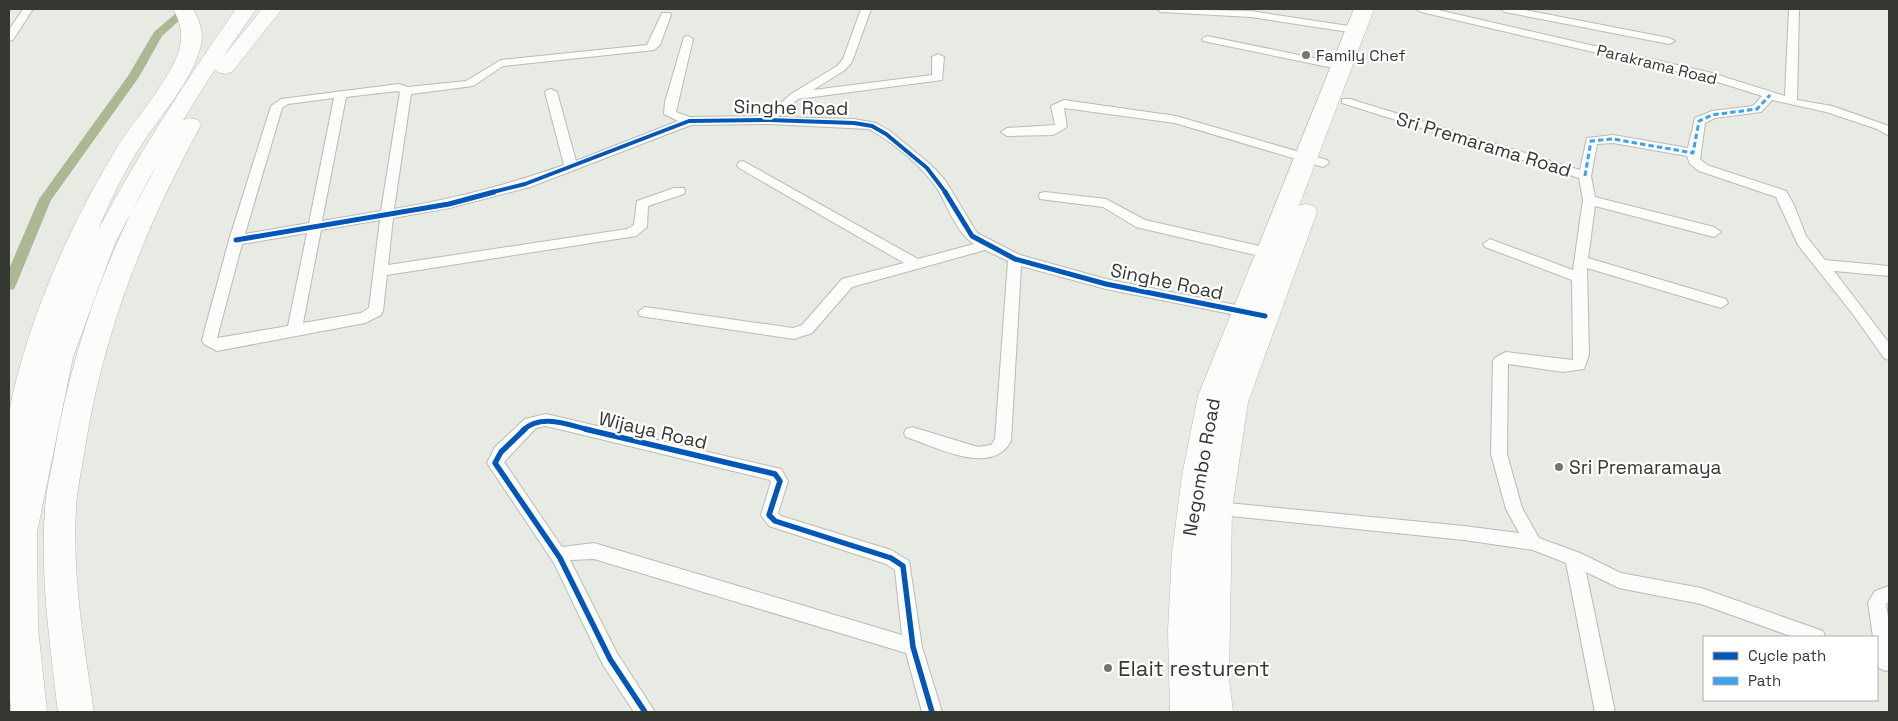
<svg xmlns="http://www.w3.org/2000/svg" width="1898" height="721" font-family="'Space Grotesk',sans-serif">
<style>
.lines{fill:none;stroke-linecap:round;stroke-linejoin:round}
.canal{fill:#acb794;fill-rule:evenodd}
.street-casing{stroke:#b9bbb5;stroke-width:2}
.highway-casing{stroke:#b9bbb5;stroke-width:1}
.street{fill:#fcfcfb;fill-rule:evenodd}
.highway{fill:#fcfcfb;fill-rule:evenodd}
.quiet{stroke:#3ea3eb;stroke-width:3;stroke-dasharray:5.5 3;stroke-linecap:butt}
.cycleway-far2-casing{stroke:#fff;stroke-width:6}
.cycleway-far1-casing{stroke:#fff;stroke-width:8}
.cycleway-casing{stroke:#fff;stroke-width:9}
.cycleway-far2{stroke:#0057b8;stroke-width:4}
.cycleway-far1{stroke:#0057b8;stroke-width:5}
.cycleway{stroke:#0057b8;stroke-width:5.5}
.poi-dot{fill:#747670;stroke:#fff;stroke-width:2}
.labels{text-anchor:middle;stroke-width:4.5;stroke-linejoin:round;paint-order:stroke}
.far-poi-label{font-size:16px;fill:#353731;stroke:#fff;text-anchor:start}
.far-street-label{font-size:16px;fill:#353731;stroke:#fff}
.street-label{font-size:19px;fill:#353731;stroke:#fff}
.poi-label{font-size:19px;fill:#353731;stroke:#fff;text-anchor:start}
.near-poi-label{font-size:22px;fill:#353731;stroke:#fff;text-anchor:start}
</style>
<rect width="100%" height="100%" fill="#e8eae4"/>
<g class="lines">
<!-- canal -->
<path class="canal" d="M 181,9 L 192,9 L 162,36 L 139,77 L 51,200 L 16,285 L 14,289 L 9,290 L 9,269 L 39,199 L 128,76 L 154,32 Z"/>
<defs>
<g id="street">
<path d="M 23,9 L 33,9 L 13,40 L 9,41 L 9,30 Z"/>
<path d="M 861,9 L 871,9 L 852,62 L 845,70 L 813,90 L 932,75 L 932,57 L 938,54 L 944,57 L 942,80 L 798,99 L 778,117 L 854,119 L 876,123 L 890,131 L 931,165 L 945,180 L 977,233 L 1020,255 L 1106,279 L 1256,309 L 1258,313 L 1256,317 L 1251,318 L 1106,289 L 1021,266 L 1011,441 C 992,477 936,447 906,437 L 904,433 L 906,429 L 912,427 L 978,447 L 991,445 L 995,439 L 1008,261 L 985,250 L 852,287 L 812,333 L 794,339 L 640,316 L 638,312 L 645,307 L 793,328 L 802,325 L 842,279 L 904,263 L 739,168 L 737,165 L 739,162 L 743,161 L 918,259 L 974,244 C 953,230 948,202 933,183 C 917,162 892,142 869,129 L 769,124 L 691,125 L 530,187 L 449,208 L 393,218 L 388,265 L 627,229 L 634,225 L 637,201 L 674,188 L 684,188 L 685,191 L 684,194 L 648,206 L 647,227 L 636,236 L 387,275 L 383,311 L 381,315 L 365,323 L 217,351 L 204,344 L 202,340 L 229,240 L 271,106 L 281,99 L 399,84 L 408,87 L 466,81 L 501,60 L 647,45 L 662,13 L 670,13 L 671,15 L 660,45 L 654,50 L 503,66 L 473,86 L 411,94 L 394,209 C 453,199 508,185 564,165 L 545,92 L 547,90 L 551,89 L 557,92 L 576,161 L 678,121 L 664,114 L 665,102 L 684,37 L 688,36 L 693,39 L 676,112 L 690,117 L 766,116 L 791,94 L 837,66 L 843,59 ZM 397,91 L 400,92 L 381,211 L 322,221 L 346,97 ZM 334,98 L 309,223 L 245,234 L 282,108 L 288,104 ZM 380,220 L 369,308 L 361,313 L 303,323 L 321,230 ZM 307,233 L 288,326 L 217,338 L 242,244 Z"/>
<path d="M 1156,9 L 1251,11 L 1355,27 L 1360,30 L 1355,33 L 1251,17 L 1161,12 Z"/>
<path d="M 1416,9 L 1434,9 L 1712,73 L 1785,96 L 1789,9 L 1799,9 L 1797,100 L 1832,106 L 1889,126 L 1889,136 L 1877,129 L 1826,112 L 1772,100 L 1761,112 L 1715,118 L 1705,123 L 1700,159 L 1707,165 L 1786,191 L 1794,205 L 1806,236 L 1825,260 L 1889,266 L 1889,276 L 1834,271 L 1889,343 L 1889,360 L 1884,358 L 1852,313 L 1798,245 L 1776,197 L 1699,171 L 1690,164 L 1687,156 L 1613,143 L 1597,144 L 1591,176 L 1595,197 L 1714,227 L 1721,232 L 1714,237 L 1595,206 L 1588,258 L 1726,299 L 1728,303 L 1721,308 L 1587,268 L 1589,355 L 1584,369 L 1563,372 L 1508,364 L 1507,454 L 1522,508 L 1539,538 L 1580,553 L 1621,573 L 1701,588 L 1823,631 L 1825,637 L 1793,637 L 1701,604 L 1619,588 L 1586,572 L 1615,712 L 1595,712 L 1566,563 L 1533,550 L 1464,540 L 1211,514 L 1209,509 L 1211,504 L 1217,502 L 1464,526 L 1519,533 L 1506,509 L 1491,454 L 1493,361 L 1496,357 L 1506,352 L 1573,360 L 1572,280 L 1485,247 L 1483,244 L 1490,239 L 1495,241 L 1573,270 L 1583,200 L 1579,178 L 1342,103 L 1342,99 L 1350,99 L 1580,170 L 1587,138 L 1613,135 L 1688,148 L 1695,118 L 1712,111 L 1753,106 L 1762,96 L 1705,78 L 1421,12 Z"/>
<path d="M 1500,9 L 1520,9 L 1669,38 L 1675,41 L 1669,44 L 1505,12 Z"/>
<path d="M 1207,36 L 1343,64 L 1349,67 L 1343,70 L 1203,41 L 1202,39 Z"/>
<path d="M 1064,100 L 1176,116 L 1327,160 L 1329,163 L 1323,167 L 1175,123 L 1064,108 L 1067,127 L 1053,135 L 1007,136 L 1001,132 L 1007,128 L 1055,125 L 1051,106 Z"/>
<path d="M 1045,192 L 1106,199 L 1145,220 L 1268,248 L 1275,253 L 1268,258 L 1136,227 L 1103,207 L 1040,199 L 1039,196 L 1040,193 Z"/>
<path d="M 546,414 L 781,469 L 788,481 L 778,513 L 781,516 L 891,550 L 909,561 L 922,647 L 942,712 L 922,712 L 906,653 L 594,559 L 570,560 L 617,653 L 655,712 L 634,712 L 603,665 L 554,563 L 487,463 L 495,447 L 525,419 ZM 546,426 L 770,480 L 771,482 L 761,515 L 769,526 L 886,564 L 895,570 L 902,635 L 594,543 L 562,547 L 504,462 L 536,428 Z"/>
<path d="M 1889,586 L 1889,602 L 1886,604 L 1889,623 L 1889,670 L 1886,671 L 1879,668 L 1877,662 L 1877,637 L 1873,637 L 1868,602 L 1875,591 Z"/>
</g>
<g id="highway">
<path d="M 173,9 L 193,9 C 199,19 204,33 201,45 C 192,82 162,113 142,144 C 124,171 110,201 98,230 C 139,153 186,80 236,9 L 256,9 L 223,57 L 262,9 L 282,9 L 232,72 L 225,74 L 218,72 L 215,69 L 183,120 L 190,118 L 198,120 L 201,125 C 145,227 103,333 85,448 C 82,468 77,488 76,508 C 72,576 84,645 94,712 L 58,712 C 50,645 40,576 45,509 C 46,488 52,469 55,449 C 73,347 108,248 160,159 L 115,243 L 73,357 L 37,532 L 38,628 L 47,712 L 11,712 L 9,682 L 9,413 C 25,327 69,226 115,151 C 134,119 162,91 177,56 C 184,40 182,24 173,9 Z"/>
<path d="M 1354,9 L 1374,9 L 1299,206 L 1305,204 L 1314,206 L 1317,212 L 1248,402 L 1232,509 L 1229,680 L 1233,712 L 1170,712 L 1168,631 L 1172,553 L 1182,476 L 1198,396 Z"/>
</g>
</defs>
<!-- street casing -->
<use href="#street" class="street-casing"/>
<!-- highway casing -->
<use href="#highway" class="highway-casing"/>
<!-- street -->
<use href="#street" class="street"/>
<!-- highway -->
<use href="#highway" class="highway"/>
<!-- quiet -->
<path class="quiet" d="M 1585,176 L 1591,141 L 1613,139 L 1693,153 L 1699,121 L 1712,115 L 1757,109 L 1770,95"/>
<defs>
<path id="cycleway-far2" d="M 489,193 L 525,184 L 689,121 L 769,120 L 854,123 L 872,126 L 886,134 L 927,168 L 946,193"/>
<g id="cycleway-far1">
<path d="M 945,192 L 972,236 L 1015,259 L 1106,284 L 1265,316"/>
<path d="M 236,240 L 449,204 L 494,192"/>
<path d="M 523,430 C 542,413 568,425 590,430"/>
</g>
<g id="cycleway">
<path d="M 525,429 L 501,452 L 495,463 L 560,558 L 610,659 L 645,712"/>
<path d="M 585,429 L 775,474 L 780,481 L 769,515 L 775,521 L 891,558 L 903,566 L 913,647 L 932,712"/>
</g>
</defs>
<!-- cycleway-far2 casing -->
<use href="#cycleway-far2" class="cycleway-far2-casing"/>
<!-- cycleway-far1 casing -->
<use href="#cycleway-far1" class="cycleway-far1-casing"/>
<!-- cycleway casing -->
<use href="#cycleway" class="cycleway-casing"/>
<!-- cycleway-far2 -->
<use href="#cycleway-far2" class="cycleway-far2"/>
<!-- cycleway-far1 -->
<use href="#cycleway-far1" class="cycleway-far1"/>
<!-- cycleway -->
<use href="#cycleway" class="cycleway"/>
</g>
<!-- markers -->
<g class="poi-dot">
<circle cx="1306" cy="55" r="5"/>
<circle cx="1559" cy="467" r="5"/>
<circle cx="1108" cy="668" r="5"/>
</g>
<g class="labels">
<!-- far-poi labels -->
<g class="far-poi-label">
<text x="1316" y="61">Family Chef</text>
</g>
<!-- far-street labels -->
<g class="far-street-label">
<text transform="translate(1657 64) rotate(14)" y="6">Parakrama Road</text>
</g>
<!-- street labels -->
<g class="street-label">
<text transform="translate(791 107) rotate(1)" y="7">Singhe Road</text>
<text transform="translate(1484 144) rotate(17)" y="7">Sri Premarama Road</text>
<text transform="translate(1167 281) rotate(12)" y="7">Singhe Road</text>
<text transform="translate(653 430) rotate(13)" y="7">Wijaya Road</text>
<text transform="translate(1201 467) rotate(-80)" y="7">Negombo Road</text>
</g>
<!-- poi labels -->
<g class="poi-label">
<text x="1569" y="474">Sri Premaramaya</text>
</g>
<!-- near-poi labels -->
<g class="near-poi-label">
<text x="1118" y="676">Elait resturent</text>
</g>
</g>
<!-- border -->
<rect width="1898" height="721" fill="none" stroke="#353731" stroke-width="20"/>
<!-- legend -->
<rect x="1703" y="636" width="175" height="65" fill="#ffffff" stroke="#aeafad"/>
<rect x="1713" y="652" width="25" height="8" fill="#0057b8" stroke="#aeafad"/>
<text x="1748" y="661" font-size="15" fill="#353731">Cycle path</text>
<rect x="1713" y="677" width="25" height="8" fill="#3ea3eb" stroke="#aeafad"/>
<text x="1748" y="686" font-size="15" fill="#353731">Path</text>
</svg>
